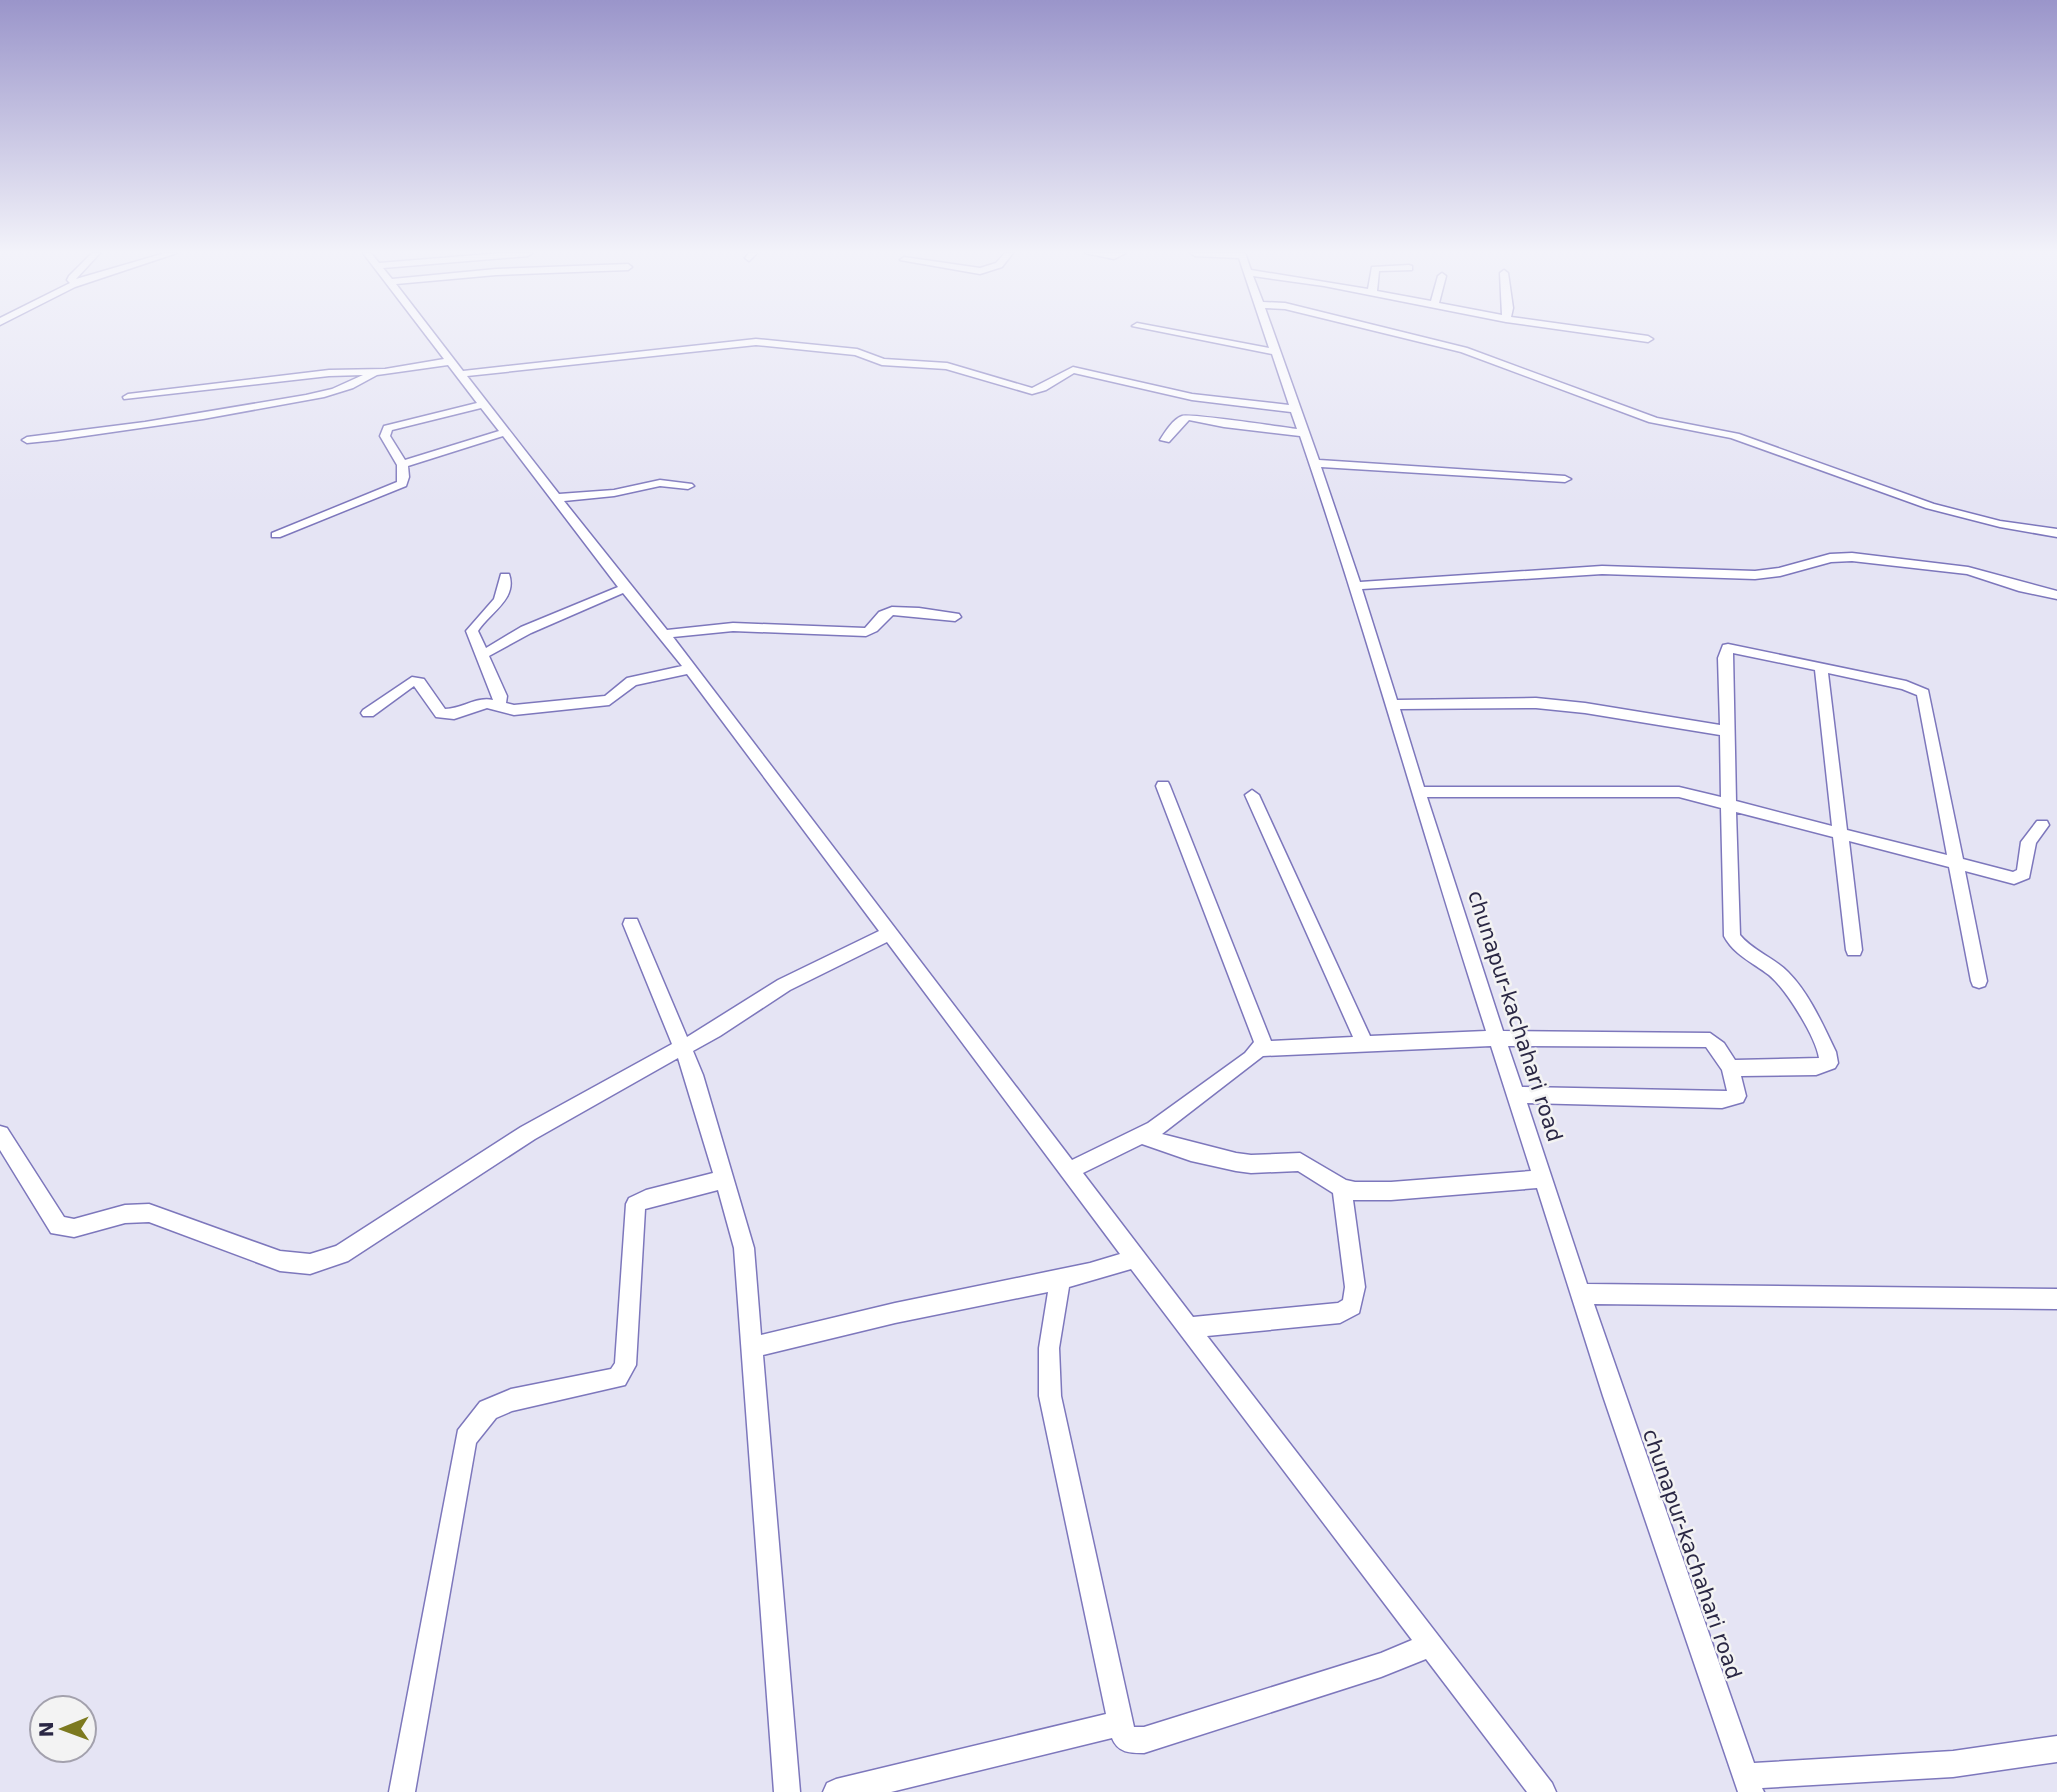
<svg xmlns="http://www.w3.org/2000/svg" width="2057" height="1792" font-family="'DejaVu Sans',sans-serif">
<style>
.lines{fill:none;stroke-linecap:round;stroke-linejoin:round}
.minor-casing{stroke:#7d77bc;stroke-width:3}
.minor{fill:#fff;fill-rule:evenodd}
.labels{text-anchor:middle;stroke-width:5;stroke-linejoin:round;paint-order:stroke}
.street-label{font-size:21px;fill:#2a2744;stroke:#f3f3f3}
</style>
<rect width="100%" height="100%" fill="#e5e4f4"/>
<g class="lines">
<defs>
<g id="minor">
<path d="M 92,253 L 100,253 L 76,279 L 165,253 L 177,253 L 75,287 L 0,325 L 0,318 L 70,283 L 67,280 L 69,276 Z"/>
<path d="M 363,253 L 371,253 L 379,263 L 502,253 L 532,253 L 528,256 L 383,268 L 392,279 L 496,269 L 628,264 L 632,267 L 628,270 L 496,275 L 396,284 L 463,371 L 756,339 L 857,349 L 884,359 L 947,363 L 1032,388 L 1073,367 L 1192,394 L 1289,405 L 1272,354 L 1132,326 L 1137,323 L 1269,348 L 1239,258 L 1195,256 L 1191,253 L 1245,253 L 1251,270 L 1368,289 L 1372,267 L 1409,265 L 1412,266 L 1412,270 L 1379,271 L 1377,291 L 1431,301 L 1438,276 L 1442,273 L 1446,276 L 1439,303 L 1502,315 L 1500,273 L 1504,270 L 1508,273 L 1513,308 L 1511,317 L 1648,336 L 1653,339 L 1648,342 L 1506,322 L 1324,286 L 1253,276 L 1263,302 L 1285,303 L 1467,348 L 1657,418 L 1739,434 L 1934,504 L 2000,521 L 2057,529 L 2057,537 L 2000,527 L 1926,508 L 1731,438 L 1649,422 L 1461,352 L 1285,309 L 1265,308 L 1319,460 L 1565,476 L 1571,479 L 1565,482 L 1321,467 L 1360,582 L 1602,566 L 1755,571 L 1779,568 L 1830,554 L 1852,553 L 1968,567 L 2057,591 L 2057,599 L 2019,591 L 1967,574 L 1852,561 L 1831,562 L 1780,576 L 1755,579 L 1602,574 L 1362,589 L 1397,700 L 1536,698 L 1585,703 L 1720,725 L 1718,658 L 1723,645 L 1728,644 L 1906,681 L 1928,690 L 1963,859 L 2013,872 L 2017,870 L 2021,842 L 2037,821 L 2047,821 L 2049,825 L 2036,843 L 2029,878 L 2014,884 L 1965,871 L 1987,981 L 1985,986 L 1979,988 L 1973,986 L 1971,981 L 1949,867 L 1849,841 L 1862,950 L 1860,955 L 1848,955 L 1846,950 L 1833,837 L 1736,812 L 1740,935 C 1753,951 1773,957 1788,972 C 1809,993 1823,1025 1836,1052 L 1838,1063 L 1835,1068 L 1816,1075 L 1741,1076 L 1746,1096 L 1743,1102 L 1722,1108 L 1527,1103 L 1587,1284 L 2057,1289 L 2057,1309 L 1594,1304 L 1754,1763 L 1953,1751 L 2057,1736 L 2057,1762 L 1953,1777 L 1762,1788 L 1764,1792 L 1738,1792 L 1603,1396 L 1537,1188 L 1391,1200 L 1353,1200 L 1365,1287 L 1359,1313 L 1340,1323 L 1207,1336 L 1552,1783 L 1556,1792 L 1527,1792 L 1426,1659 L 1381,1677 L 1144,1753 C 1130,1753 1118,1753 1112,1738 L 891,1792 L 823,1792 L 827,1783 L 836,1779 L 1106,1714 L 1039,1396 L 1039,1348 L 1048,1292 L 895,1323 L 763,1355 L 800,1792 L 774,1792 L 734,1248 L 718,1190 L 645,1209 L 636,1365 L 625,1385 L 512,1411 L 496,1418 L 476,1443 L 415,1792 L 389,1792 L 458,1430 L 480,1402 L 511,1389 L 611,1369 L 615,1363 L 626,1204 L 629,1198 L 646,1190 L 713,1173 L 678,1058 L 535,1139 L 348,1261 L 310,1274 L 280,1271 L 149,1222 L 125,1223 L 74,1237 L 51,1233 L 0,1150 L 0,1126 L 7,1128 L 64,1217 L 74,1219 L 125,1205 L 149,1204 L 280,1251 L 310,1254 L 336,1246 L 521,1127 L 672,1044 L 623,924 L 625,919 L 637,919 L 687,1037 L 778,980 L 879,931 L 687,674 L 636,685 L 609,705 L 514,715 L 487,708 L 454,719 L 436,717 L 414,686 L 373,716 L 363,716 L 361,713 L 363,710 L 412,677 L 424,679 L 445,709 C 461,709 477,696 493,700 L 466,631 L 494,599 L 501,574 L 509,574 C 518,599 489,613 478,631 L 486,648 L 521,627 L 618,587 L 503,436 L 408,466 L 409,477 L 406,486 L 280,537 L 272,537 L 272,533 L 397,482 L 397,465 L 380,436 L 384,426 L 477,403 L 448,365 L 377,375 L 353,388 L 324,397 L 203,419 L 57,440 L 27,443 L 22,440 L 27,437 L 145,422 L 306,395 L 332,389 L 363,375 L 329,376 L 124,399 L 123,397 L 128,394 L 329,370 L 385,369 L 444,359 ZM 756,345 L 855,355 L 882,365 L 946,369 L 1032,394 L 1046,390 L 1074,373 L 1192,400 L 1291,412 L 1297,429 C 1281,427 1189,413 1182,416 C 1173,419 1165,432 1160,440 L 1169,442 L 1189,420 L 1224,427 L 1300,436 C 1367,632 1422,833 1486,1031 L 1370,1036 L 1259,795 L 1252,790 L 1245,795 L 1353,1037 L 1271,1041 L 1170,786 L 1168,782 L 1158,782 L 1156,786 L 1254,1042 L 1245,1053 L 1148,1123 L 1072,1160 L 673,637 L 733,631 L 866,636 L 877,631 L 893,615 L 955,621 L 961,617 L 959,614 L 919,608 L 892,607 L 879,612 L 865,628 L 733,623 L 667,630 L 564,501 L 614,496 L 660,486 L 688,489 L 694,486 L 692,484 L 660,480 L 614,490 L 559,494 L 467,376 ZM 481,408 L 499,431 L 405,460 L 390,436 L 392,430 ZM 623,593 L 682,666 L 627,678 L 605,696 L 514,705 L 506,703 L 507,696 L 489,656 L 531,633 ZM 1733,653 L 1815,670 L 1832,826 L 1736,801 ZM 1828,673 L 1902,689 L 1917,695 L 1947,855 L 1847,830 ZM 1536,708 L 1585,713 L 1720,735 L 1721,797 L 1679,787 L 1424,787 L 1400,709 ZM 1427,797 L 1679,797 L 1721,808 L 1724,936 C 1734,955 1752,962 1769,975 C 1786,989 1816,1037 1819,1058 L 1735,1060 L 1724,1043 L 1710,1033 L 1503,1031 ZM 887,942 L 1120,1254 L 1090,1263 L 895,1303 L 761,1335 L 754,1248 L 703,1075 L 693,1051 L 720,1036 L 790,990 ZM 1491,1046 L 1531,1171 L 1391,1182 L 1355,1182 L 1346,1180 L 1300,1153 L 1251,1155 L 1236,1153 L 1162,1134 L 1263,1056 ZM 1508,1046 L 1706,1047 L 1722,1070 L 1727,1091 L 1522,1087 ZM 1142,1144 L 1191,1161 L 1236,1171 L 1251,1173 L 1298,1171 L 1333,1193 L 1345,1287 L 1343,1300 L 1338,1303 L 1193,1317 L 1083,1173 ZM 1131,1269 L 1412,1640 L 1381,1653 L 1144,1727 L 1134,1727 L 1061,1396 L 1059,1348 L 1069,1287 Z"/>
<path d="M 749,253 L 757,253 L 749,261 L 745,258 Z"/>
<path d="M 1005,253 L 1013,253 L 1002,267 L 980,274 L 900,260 L 904,257 L 980,268 L 996,263 Z"/>
<path d="M 1085,253 L 1126,253 L 1114,259 Z"/>
</g>
</defs>
<!-- minor casing -->
<use href="#minor" class="minor-casing"/>
<!-- minor -->
<use href="#minor" class="minor"/>
</g>
<!-- sky -->
<linearGradient id="sky" x2="0" y2="1"><stop stop-color="#9a95ca"/><stop offset="0.5" stop-color="#f3f3fa"/><stop offset="1" stop-color="#f3f3fa" stop-opacity="0"/></linearGradient>
<rect width="2057" height="504" fill="url(#sky)"/>
<g class="labels">
<!-- street labels -->
<g class="street-label">
<text transform="translate(1515 1016) rotate(72)" y="7">chunapur-kachahari road</text>
<text transform="translate(1692 1554) rotate(71)" y="7">chunapur-kachahari road</text>
</g>
</g>
<!-- north arrow -->
<g transform="translate(63 1729) rotate(269)"><circle r="33" fill="#f3f3f3" stroke="#a3a1ad" stroke-width="2"/>
<path d="M0-5L12 26L0 18L-12 26Z" fill="#7c791f"/>
<text y="-10" font-size="19" font-weight="bold" text-anchor="middle" fill="#2a2744">N</text>
</g>
</svg>
